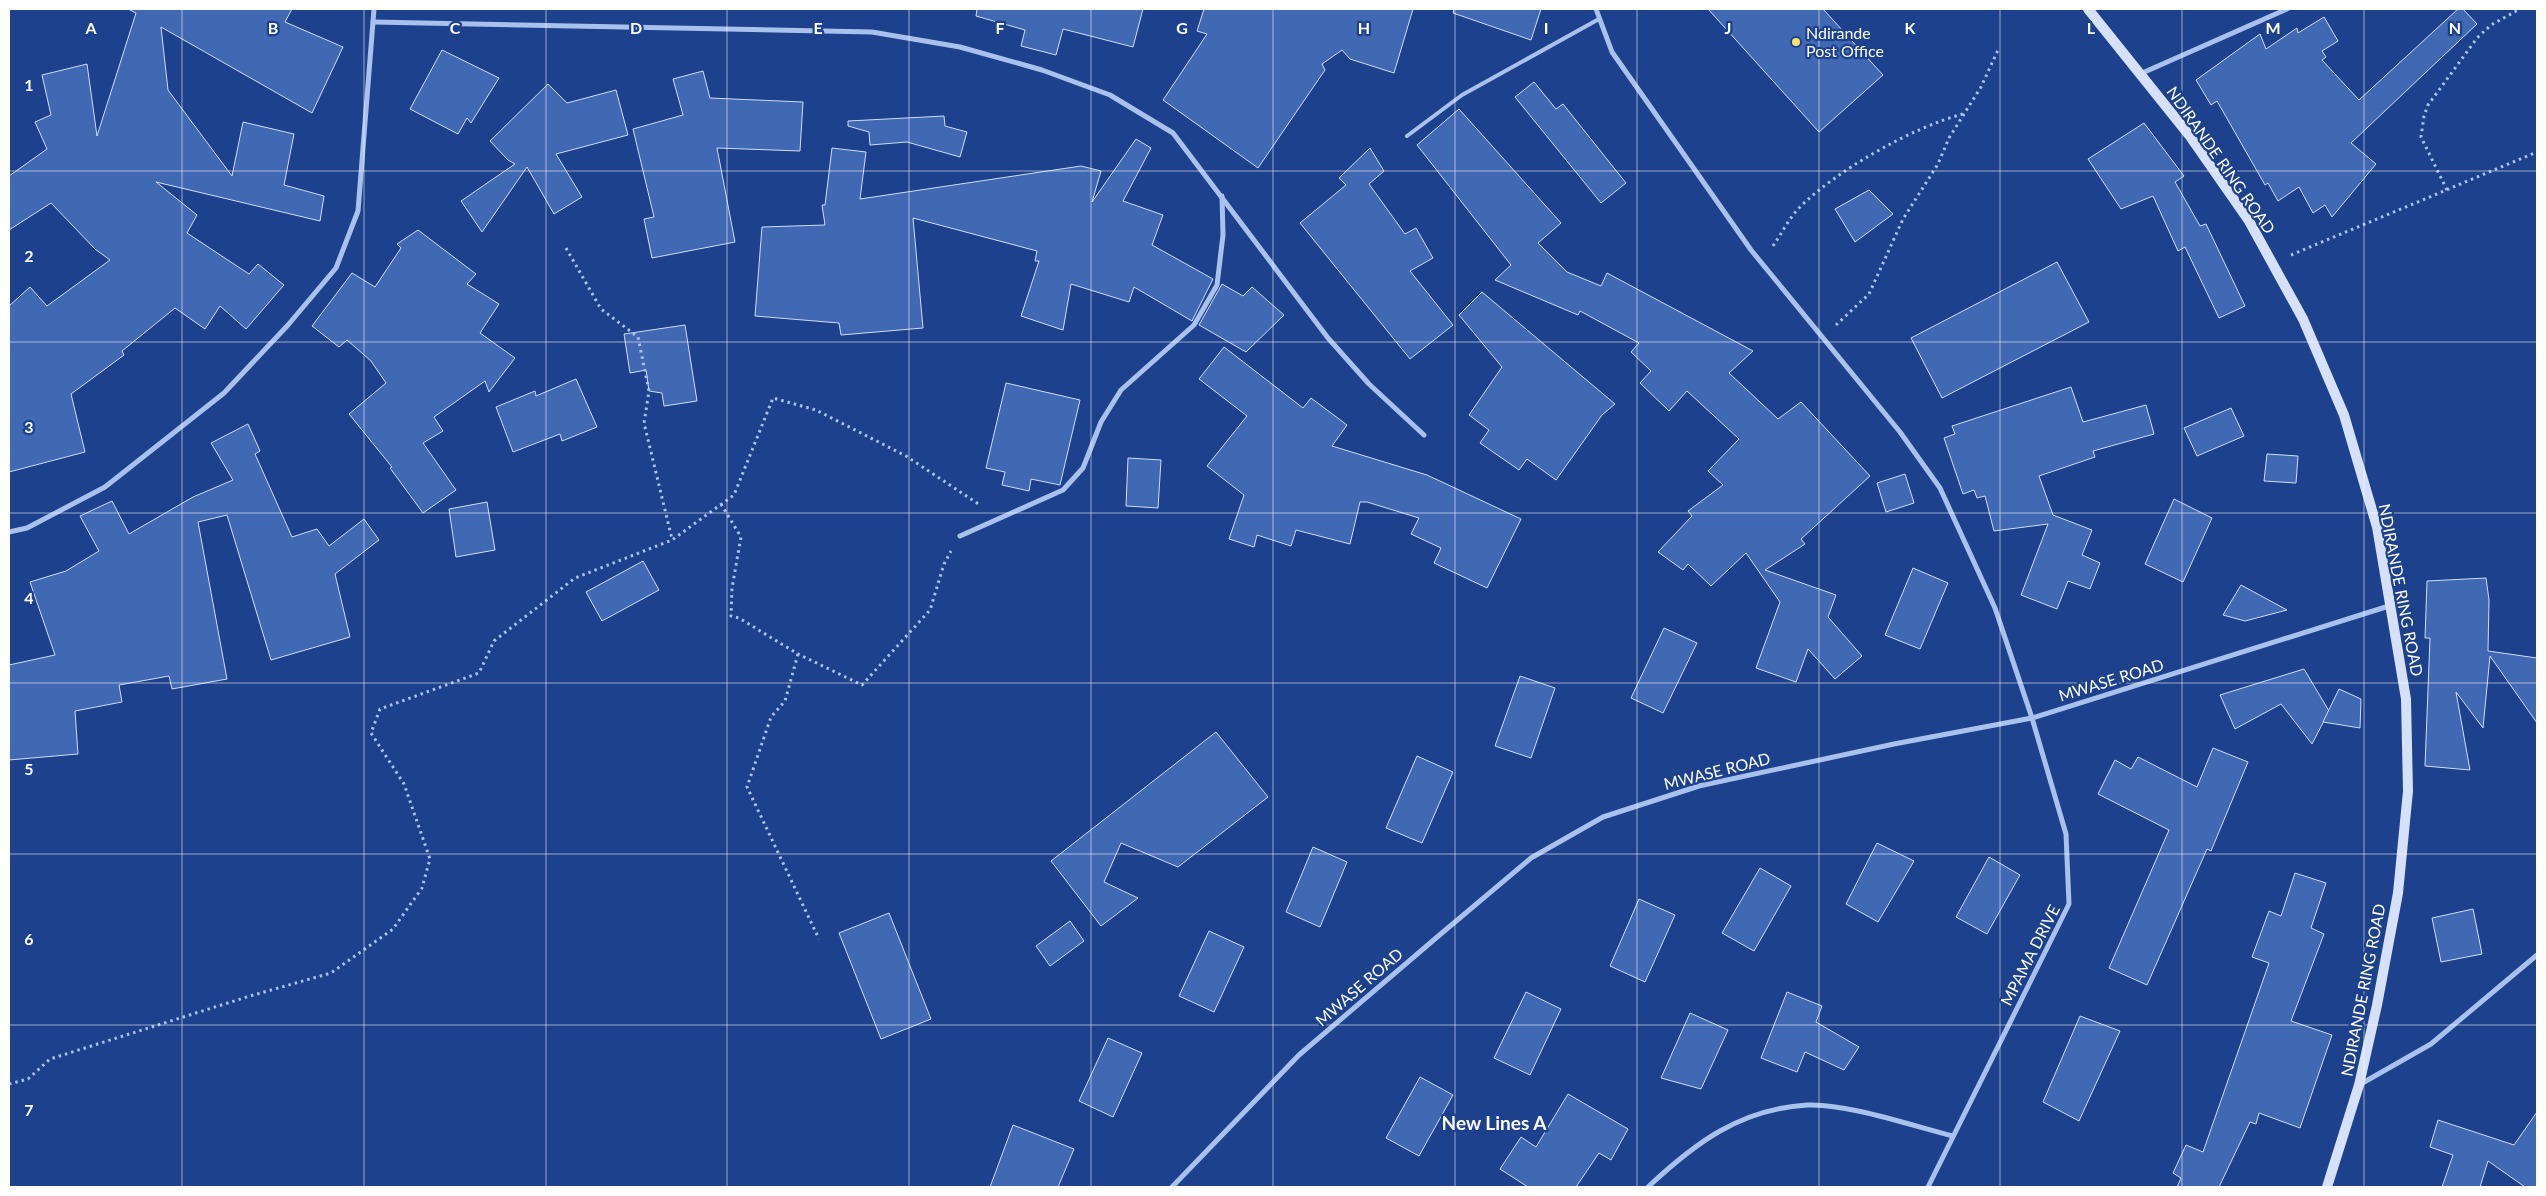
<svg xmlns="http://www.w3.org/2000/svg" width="2546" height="1196" font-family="Lato,sans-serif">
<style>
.building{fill:#4168b2;stroke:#cfdef9}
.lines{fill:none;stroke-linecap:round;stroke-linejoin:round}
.path{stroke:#a9c1ed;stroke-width:3;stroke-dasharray:2.5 4;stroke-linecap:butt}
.lane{stroke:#a9c1ed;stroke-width:4}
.street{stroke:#a9c1ed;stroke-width:5}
.secondary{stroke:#d6e1f9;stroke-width:10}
.grid{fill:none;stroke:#fff;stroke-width:1;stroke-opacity:0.55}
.poi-dot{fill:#fde268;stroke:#1d418c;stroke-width:2}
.labels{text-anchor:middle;stroke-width:4.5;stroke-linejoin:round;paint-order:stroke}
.poi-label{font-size:16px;fill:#fff;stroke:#1d418c;text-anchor:start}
.street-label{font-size:16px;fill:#fff;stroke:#1d418c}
.quarter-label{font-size:19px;font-weight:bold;fill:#fff;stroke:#1d418c}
.grid-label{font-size:16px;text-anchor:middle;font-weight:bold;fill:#fff;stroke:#1d418c;stroke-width:4.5;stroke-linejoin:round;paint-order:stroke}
</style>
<rect width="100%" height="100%" fill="#1d418c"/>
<!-- building -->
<g class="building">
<path d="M 128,9 L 292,9 L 285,22 L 343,47 L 312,113 L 161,27 L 168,90 L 232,176 L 243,122 L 294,134 L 284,185 L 324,196 L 320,221 L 156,182 L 197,215 L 187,233 L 249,274 L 258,264 L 284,285 L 246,329 L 220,306 L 205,329 L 175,308 L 122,351 L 124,355 L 71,394 L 85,452 L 9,472 L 9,306 L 30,287 L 47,306 L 110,260 L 95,249 L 51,203 L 9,230 L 9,176 L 47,149 L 35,122 L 51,115 L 42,75 L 87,64 L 97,136 L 136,13 Z"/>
<path d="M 977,9 L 1143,9 L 1133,47 L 1063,29 L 1056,55 L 1021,46 L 1025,30 L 976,16 Z"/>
<path d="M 1204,9 L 1413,9 L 1394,73 L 1350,59 L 1342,50 L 1322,64 L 1325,70 L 1258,168 L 1163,100 L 1207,34 L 1197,31 Z"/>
<path d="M 1454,9 L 1541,9 L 1531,40 L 1453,13 Z"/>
<path d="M 1708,9 L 1823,9 L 1883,75 L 1819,132 Z"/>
<path d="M 2458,9 L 2463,9 L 2477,24 L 2351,143 L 2376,164 L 2332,217 L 2325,205 L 2313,213 L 2299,187 L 2278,201 L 2268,183 L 2265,185 L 2217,101 L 2211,105 L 2196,80 L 2260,34 L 2266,49 L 2297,28 L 2298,33 L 2324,17 L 2338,41 L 2322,51 L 2326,57 L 2322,60 L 2359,100 Z"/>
<path d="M 442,50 L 499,78 L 471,123 L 467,118 L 458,134 L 410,109 Z"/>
<path d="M 703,71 L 710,98 L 803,102 L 800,151 L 717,148 L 735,242 L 652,258 L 644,219 L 654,217 L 633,129 L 683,115 L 673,79 Z"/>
<path d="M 1534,82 L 1556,109 L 1563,104 L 1626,183 L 1601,203 L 1515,97 Z"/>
<path d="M 548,84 L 567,103 L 616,90 L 628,135 L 556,154 L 582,197 L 554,214 L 527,167 L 482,232 L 461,201 L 515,164 L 508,160 L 490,141 Z"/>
<path d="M 1459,109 L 1561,223 L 1538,243 L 1567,272 L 1601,286 L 1607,273 L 1753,351 L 1729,373 L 1778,419 L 1801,402 L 1870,476 L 1801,539 L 1805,544 L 1765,570 L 1836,595 L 1828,617 L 1862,656 L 1835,679 L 1808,649 L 1796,682 L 1756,668 L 1780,602 L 1746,553 L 1711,586 L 1688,564 L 1683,570 L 1658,552 L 1692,516 L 1688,511 L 1723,485 L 1708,471 L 1739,439 L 1687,391 L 1669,411 L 1640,383 L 1651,371 L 1631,352 L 1639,343 L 1580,311 L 1578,315 L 1495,280 L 1511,265 L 1417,145 Z"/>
<path d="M 944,116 L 945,126 L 967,132 L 960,157 L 907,142 L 870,145 L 869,132 L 848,126 L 848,121 Z"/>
<path d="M 2144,123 L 2184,176 L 2175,182 L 2200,226 L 2206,224 L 2245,306 L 2219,318 L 2185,247 L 2178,251 L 2153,196 L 2121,209 L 2088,159 Z"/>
<path d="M 1136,139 L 1151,148 L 1123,201 L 1163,215 L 1152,245 L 1213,279 L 1192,321 L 1134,287 L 1129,302 L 1071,284 L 1063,330 L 1021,316 L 1039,261 L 1035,261 L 1037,251 L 913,218 L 923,328 L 841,335 L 839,323 L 755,316 L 762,227 L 825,225 L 822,205 L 825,205 L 832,148 L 866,152 L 860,199 L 1081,166 L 1101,171 L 1092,202 Z"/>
<path d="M 1370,148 L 1384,171 L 1369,184 L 1405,234 L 1416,228 L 1433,258 L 1410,271 L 1453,325 L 1410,359 L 1300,223 L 1346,185 L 1339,178 Z"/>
<path d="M 1869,190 L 1893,214 L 1855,242 L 1835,209 Z"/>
<path d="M 418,230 L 476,274 L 467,284 L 499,304 L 480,333 L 515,358 L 489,392 L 485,381 L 434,417 L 443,431 L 423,443 L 456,490 L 423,513 L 390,468 L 392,467 L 349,414 L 386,383 L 371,361 L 347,340 L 339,347 L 312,326 L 352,273 L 375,287 L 401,248 L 397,244 Z"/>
<path d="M 2057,262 L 2089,322 L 1942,398 L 1911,338 Z"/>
<path d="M 1222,284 L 1243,296 L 1252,287 L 1284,315 L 1246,352 L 1199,325 Z"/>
<path d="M 1482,292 L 1615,404 L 1602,415 L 1556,480 L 1527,459 L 1519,470 L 1480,443 L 1489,430 L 1469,415 L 1502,367 L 1459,315 Z"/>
<path d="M 685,325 L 697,401 L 664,406 L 662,393 L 649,391 L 646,370 L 630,373 L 624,334 Z"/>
<path d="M 1224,347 L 1303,408 L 1311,398 L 1347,425 L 1332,446 L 1427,475 L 1521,519 L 1487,588 L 1434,563 L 1441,548 L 1411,534 L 1419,518 L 1367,502 L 1360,502 L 1350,544 L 1296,530 L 1291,546 L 1257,535 L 1254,547 L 1229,539 L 1244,495 L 1207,466 L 1247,416 L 1199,379 Z"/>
<path d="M 576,379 L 597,427 L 562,441 L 560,434 L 513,452 L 496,407 L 535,391 L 536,396 Z"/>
<path d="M 1006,383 L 1080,400 L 1060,485 L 1031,479 L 1029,491 L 1002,485 L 1005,472 L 986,468 Z"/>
<path d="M 2071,387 L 2083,422 L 2146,405 L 2154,434 L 2093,451 L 2095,457 L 2039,476 L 2053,515 L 2092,530 L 2082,555 L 2100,563 L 2090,589 L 2068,581 L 2057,609 L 2021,595 L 2048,524 L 1994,531 L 1985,496 L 1977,498 L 1974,490 L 1963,494 L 1944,438 L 1955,434 L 1952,426 Z"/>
<path d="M 2231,408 L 2244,436 L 2197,456 L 2184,428 Z"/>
<path d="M 248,424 L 260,451 L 255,454 L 292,537 L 317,529 L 329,546 L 364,519 L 379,540 L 335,574 L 350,637 L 271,660 L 227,515 L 198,522 L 227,679 L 172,689 L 169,676 L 119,685 L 122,702 L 75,711 L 78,754 L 9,760 L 9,665 L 55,655 L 30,582 L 66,571 L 99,551 L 80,516 L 112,501 L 129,534 L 193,497 L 233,480 L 211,443 Z"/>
<path d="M 2267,454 L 2298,456 L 2296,483 L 2264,481 Z"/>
<path d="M 1128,458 L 1161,460 L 1158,508 L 1126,506 Z"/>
<path d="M 1905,474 L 1914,503 L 1886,512 L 1877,483 Z"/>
<path d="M 2174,499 L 2212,518 L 2183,582 L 2145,564 Z"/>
<path d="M 487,502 L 495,550 L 456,557 L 449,509 Z"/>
<path d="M 643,561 L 659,590 L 602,621 L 586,592 Z"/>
<path d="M 1913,568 L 1948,583 L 1920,649 L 1885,635 Z"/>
<path d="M 2486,578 L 2489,600 L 2488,651 L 2537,658 L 2537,723 L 2490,656 L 2483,728 L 2456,692 L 2470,770 L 2425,766 L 2430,638 L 2425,638 L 2427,581 Z"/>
<path d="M 2241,585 L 2287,610 L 2245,621 L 2223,615 Z"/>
<path d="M 1664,628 L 1697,643 L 1663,713 L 1631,698 Z"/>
<path d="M 2304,669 L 2329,711 L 2312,744 L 2281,704 L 2235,729 L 2220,695 Z"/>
<path d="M 1520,676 L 1555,688 L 1531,758 L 1495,746 Z"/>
<path d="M 2339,689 L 2361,699 L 2360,728 L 2323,722 Z"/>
<path d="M 1216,732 L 1268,797 L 1178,867 L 1121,843 L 1104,882 L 1138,898 L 1101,926 L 1051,861 Z"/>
<path d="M 2213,748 L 2248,762 L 2211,851 L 2207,849 L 2147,985 L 2109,968 L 2169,830 L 2098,794 L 2115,760 L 2131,769 L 2138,757 L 2197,787 Z"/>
<path d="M 1417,756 L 1453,772 L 1422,843 L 1386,828 Z"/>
<path d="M 1877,843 L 1914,861 L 1878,922 L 1846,904 Z"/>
<path d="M 1313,847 L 1347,862 L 1320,927 L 1286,912 Z"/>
<path d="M 1989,857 L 2020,875 L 1987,934 L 1956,917 Z"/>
<path d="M 1760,868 L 1791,886 L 1754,951 L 1722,933 Z"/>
<path d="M 2295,873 L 2326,883 L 2311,928 L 2324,934 L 2291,1021 L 2332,1035 L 2300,1128 L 2259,1113 L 2256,1124 L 2250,1122 L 2219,1187 L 2177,1187 L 2181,1178 L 2173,1173 L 2186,1145 L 2203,1152 L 2269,963 L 2252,957 L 2269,911 L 2281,916 Z"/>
<path d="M 1639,899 L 1675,915 L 1645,982 L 1610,966 Z"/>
<path d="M 2473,909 L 2482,954 L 2441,962 L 2432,918 Z"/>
<path d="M 889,913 L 931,1019 L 881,1039 L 839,933 Z"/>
<path d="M 1070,921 L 1084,941 L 1050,966 L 1036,946 Z"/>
<path d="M 1209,931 L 1244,947 L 1214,1012 L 1179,996 Z"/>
<path d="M 1526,992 L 1561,1009 L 1530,1075 L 1494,1058 Z"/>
<path d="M 1787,992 L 1822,1006 L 1816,1022 L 1859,1047 L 1844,1070 L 1805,1052 L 1797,1072 L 1761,1058 Z"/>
<path d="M 1690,1013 L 1728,1030 L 1701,1089 L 1661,1078 Z"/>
<path d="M 2080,1016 L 2120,1031 L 2079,1121 L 2043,1102 Z"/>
<path d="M 1108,1038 L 1142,1053 L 1113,1117 L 1079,1101 Z"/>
<path d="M 1420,1077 L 1453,1095 L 1419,1156 L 1386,1138 Z"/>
<path d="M 1568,1094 L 1628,1129 L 1611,1160 L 1599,1153 L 1576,1187 L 1528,1187 L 1500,1169 L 1521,1137 L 1536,1147 Z"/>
<path d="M 2537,1112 L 2537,1187 L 2525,1187 L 2488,1161 L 2480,1187 L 2442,1187 L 2453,1155 L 2430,1147 L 2438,1120 L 2514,1145 Z"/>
<path d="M 1013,1125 L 1074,1149 L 1058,1187 L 990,1187 Z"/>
</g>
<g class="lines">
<!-- path -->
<g class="path">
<path d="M 2447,190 L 2421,137 L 2424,116 L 2428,105 L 2477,38 L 2491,25 L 2520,9"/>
<path d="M 1773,246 C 1782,233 1789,218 1800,207 C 1837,170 1913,127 1963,114"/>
<path d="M 566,248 L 601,309 L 638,337 L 649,391 L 644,423 L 672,539"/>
<path d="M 2291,255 L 2537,152"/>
<path d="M 1836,325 L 1869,294 L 1903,219 L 1938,164 L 1949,138 L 1981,87 L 1998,50"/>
<path d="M 721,504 L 741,537 L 732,588 L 731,616 L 739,618 L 798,654 L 862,685 L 930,610 L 944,564 L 951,551"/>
<path d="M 798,654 L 785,701 L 771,717 L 747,787 L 819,939"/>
<path d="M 9,1084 L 28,1079 L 50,1059 L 250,996 L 331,973 L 393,929 L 422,888 L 430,859 L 404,784 L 371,733 L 380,709 L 479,673 L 494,641 L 575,578 L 672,540 L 734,495 L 773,398 L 816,410 L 906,456 L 980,505"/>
</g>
<!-- lane -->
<path class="lane" d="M 1407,136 L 1462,95 L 1599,19"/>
<!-- street -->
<g class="street">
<path d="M 1596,9 L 1612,52 L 1751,250 L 1900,432 L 1940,488 L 1995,608 L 2032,718 L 2066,834 L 2069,904 L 1928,1187"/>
<path d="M 373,22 L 872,32 L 960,47 L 1042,70 L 1110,95 L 1173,133 L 1328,338 L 1369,384 L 1424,435"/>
<path d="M 2140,74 L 2287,9"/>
<path d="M 9,532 L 27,528 L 105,487 L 224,393 L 288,325 L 336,268 L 358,211 L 374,9"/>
<path d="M 960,536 L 1063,490 L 1083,468 L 1101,422 L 1121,390 L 1194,325 L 1217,285 L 1223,235 L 1222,196"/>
<path d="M 2359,1085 L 2431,1044 L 2537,955"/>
<path d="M 1172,1187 L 1299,1055 L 1436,938 L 1531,858 L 1603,817 L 1699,786 L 1894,744 L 2032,718 L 2389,606"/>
<path d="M 1648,1187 C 1695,1143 1740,1109 1807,1105 C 1846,1103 1913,1126 1953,1136"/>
</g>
<!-- secondary -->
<path class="secondary" d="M 2088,9 L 2189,135 L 2249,221 L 2303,319 L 2344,415 L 2377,527 L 2406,699 L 2408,791 L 2398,893 L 2377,1005 L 2359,1085 L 2327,1187"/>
</g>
<!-- grid -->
<path class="grid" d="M 182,9 L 182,1187M 364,9 L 364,1187M 546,9 L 546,1187M 727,9 L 727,1187M 909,9 L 909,1187M 1091,9 L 1091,1187M 1273,9 L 1273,1187M 1455,9 L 1455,1187M 1637,9 L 1637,1187M 1819,9 L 1819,1187M 2000,9 L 2000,1187M 2182,9 L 2182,1187M 2364,9 L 2364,1187M 9,171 L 2537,171M 9,342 L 2537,342M 9,513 L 2537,513M 9,683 L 2537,683M 9,854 L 2537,854M 9,1025 L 2537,1025"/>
<!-- markers -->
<circle class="poi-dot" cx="1796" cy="42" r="5"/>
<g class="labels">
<!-- poi labels -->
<g class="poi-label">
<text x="1806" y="39">Ndirande<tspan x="1806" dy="18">Post Office</tspan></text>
</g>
<!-- street labels -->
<g class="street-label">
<text transform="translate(2221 160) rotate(55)" y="6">NDIRANDE RING ROAD</text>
<text transform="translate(2401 590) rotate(79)" y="6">NDIRANDE RING ROAD</text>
<text transform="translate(2111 680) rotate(-17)" y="6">MWASE ROAD</text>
<text transform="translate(1717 771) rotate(-14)" y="6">MWASE ROAD</text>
<text transform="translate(2030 955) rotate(-63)" y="6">MPAMA DRIVE</text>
<text transform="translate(1359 987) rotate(-41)" y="6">MWASE ROAD</text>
<text transform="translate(2363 990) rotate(-79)" y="6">NDIRANDE RING ROAD</text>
</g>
<!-- quarter labels -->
<g class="quarter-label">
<text x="1494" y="1130">New Lines A</text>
</g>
</g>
<g class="grid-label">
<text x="91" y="34">A</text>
<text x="273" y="34">B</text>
<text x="455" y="34">C</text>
<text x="636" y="34">D</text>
<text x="818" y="34">E</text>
<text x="1000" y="34">F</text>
<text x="1182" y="34">G</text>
<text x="1364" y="34">H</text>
<text x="1546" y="34">I</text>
<text x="1728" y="34">J</text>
<text x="1910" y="34">K</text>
<text x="2091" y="34">L</text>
<text x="2273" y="34">M</text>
<text x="2455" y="34">N</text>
<text x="29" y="91">1</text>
<text x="29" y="262">2</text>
<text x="29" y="433">3</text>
<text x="29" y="604">4</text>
<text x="29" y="775">5</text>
<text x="29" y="945">6</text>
<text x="29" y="1116">7</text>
</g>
<!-- border -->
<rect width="2546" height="1196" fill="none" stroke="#ffffff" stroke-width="20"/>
</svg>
